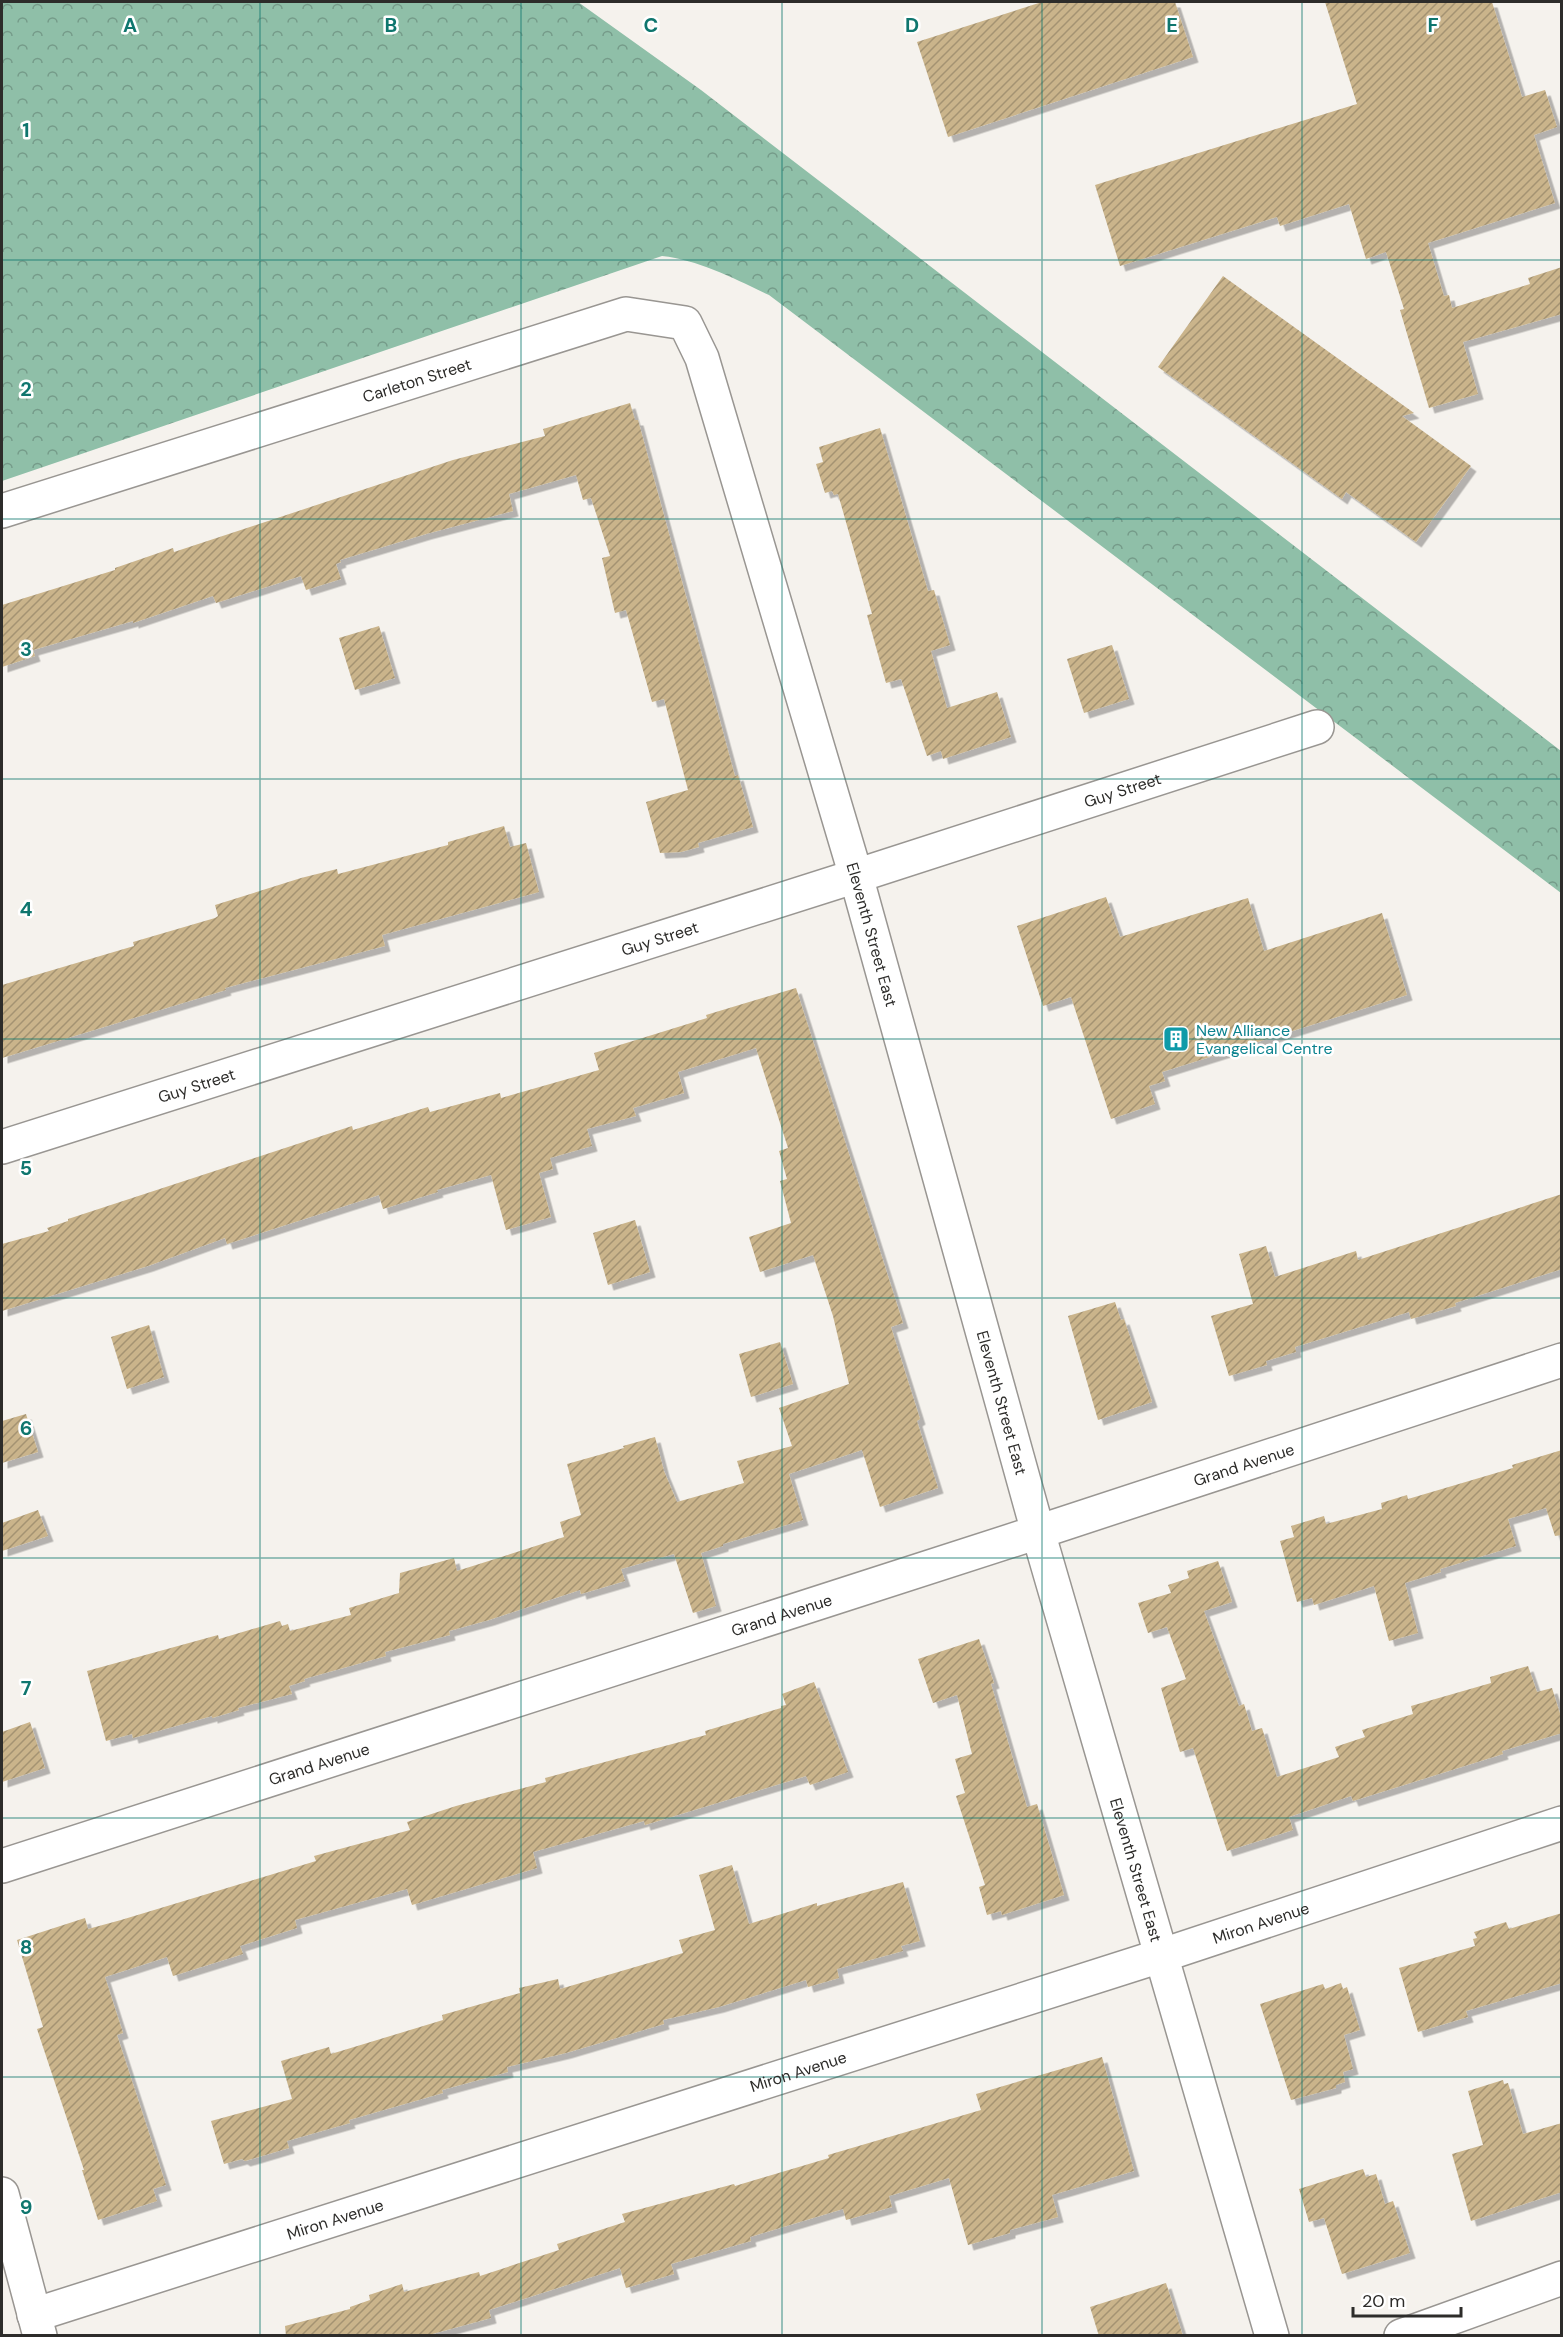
<svg xmlns="http://www.w3.org/2000/svg" width="1563" height="2337" font-family="'DM Sans',sans-serif">
<style>
.forest{fill:url(#forest-crowns)}
.building{fill:url(#building-hatch);filter:url(#shadow)}
.lines{fill:none;stroke-linecap:round;stroke-linejoin:round}
.minor-casing{stroke:#999692;stroke-width:36}
.secondary-casing{stroke:#999692;stroke-width:36}
.minor{stroke:#fff;stroke-width:33}
.secondary{stroke:#fff;stroke-width:33}
.grid{fill:none;stroke:#0f766e;stroke-width:1.5;stroke-opacity:0.55}
.labels{text-anchor:middle;stroke-width:5;stroke-linejoin:round;paint-order:stroke}
.street-label{font-size:16px;fill:#2d2c2a;stroke:#fff}
.culture-label{font-size:16px;fill:#0d838f;stroke:#fff;text-anchor:start}
.grid-label{font-size:20px;text-anchor:middle;font-weight:bold;fill:#0f766e;stroke:#fff;stroke-width:5;stroke-linejoin:round;paint-order:stroke}
</style>
<defs>
<pattern id="forest-crowns" width="20" height="18" patternUnits="userSpaceOnUse" patternTransform="scale(1.5)"><rect width="20" height="18" fill="#8fbfa8"/><path d="M2 6a3 3 0 1 1 6 0M12 15a3 3 0 1 1 6 0" fill="none" stroke="#759b89"/></pattern>
<pattern id="building-hatch" width="6" height="6" patternUnits="userSpaceOnUse" patternTransform="scale(1.5)"><rect width="6" height="6" fill="#cab48b"/><path d="M-1 1l2-2M0 6l6-6M5 7l2-2" fill="none" stroke="#a49372"/></pattern>
<filter id="shadow"><feDropShadow dx="5.5" dy="5.5" stdDeviation="0" flood-color="#0004"/></filter>
</defs>
<rect width="100%" height="100%" fill="#f5f2ed"/>
<!-- forest -->
<path class="forest" d="M 2,2 L 578,2 L 701,90 L 1561,751 L 1561,893 L 769,295 C 735,279 699,260 662,256 L 2,481 Z"/>
<!-- building -->
<g class="building">
<path d="M 1042,2 L 1175,2 L 1193,57 L 948,137 L 917,42 Z"/>
<path d="M 1325,2 L 1492,2 L 1522,97 L 1545,90 L 1557,127 L 1534,135 L 1555,203 L 1428,243 L 1444,296 L 1449,295 L 1452,308 L 1530,284 L 1528,278 L 1562,267 L 1562,314 L 1463,342 L 1478,394 L 1429,408 L 1400,310 L 1404,309 L 1386,252 L 1366,259 L 1349,204 L 1280,226 L 1277,217 L 1120,266 L 1095,185 L 1357,104 Z"/>
<path d="M 1223,276 L 1414,413 L 1402,416 L 1471,466 L 1416,542 L 1346,492 L 1342,499 L 1158,367 Z"/>
<path d="M 630,403 L 635,420 L 638,420 L 735,776 L 738,775 L 753,827 L 698,843 L 699,847 L 681,852 L 660,853 L 646,802 L 688,790 L 664,699 L 652,702 L 626,610 L 615,613 L 602,558 L 610,556 L 591,498 L 583,500 L 576,475 L 509,494 L 513,511 L 426,534 L 340,560 L 341,562 L 336,564 L 341,579 L 306,590 L 301,576 L 216,603 L 213,596 L 133,623 L 133,621 L 33,650 L 35,656 L 2,667 L 2,605 L 115,570 L 115,568 L 173,548 L 174,552 L 453,460 L 545,436 L 543,429 Z"/>
<path d="M 880,428 L 928,591 L 934,590 L 950,645 L 931,651 L 947,708 L 997,692 L 1011,737 L 943,759 L 941,751 L 927,756 L 901,679 L 886,683 L 867,615 L 872,614 L 838,494 L 834,495 L 832,491 L 825,493 L 816,464 L 823,462 L 819,447 Z"/>
<path d="M 379,626 L 395,678 L 355,690 L 339,638 Z"/>
<path d="M 1112,645 L 1129,699 L 1084,713 L 1067,659 Z"/>
<path d="M 504,826 L 510,847 L 526,843 L 539,892 L 382,935 L 385,946 L 225,988 L 226,990 L 2,1058 L 2,985 L 134,946 L 133,942 L 215,918 L 218,916 L 215,905 L 301,878 L 337,869 L 338,874 L 448,845 L 448,842 Z"/>
<path d="M 1106,897 L 1120,937 L 1248,898 L 1264,951 L 1382,913 L 1407,995 L 1162,1072 L 1165,1081 L 1149,1086 L 1155,1104 L 1111,1119 L 1071,997 L 1043,1006 L 1017,926 Z"/>
<path d="M 796,988 L 903,1323 L 891,1327 L 920,1419 L 917,1421 L 938,1488 L 880,1507 L 862,1450 L 789,1474 L 803,1520 L 723,1544 L 723,1546 L 701,1553 L 716,1606 L 693,1613 L 674,1554 L 621,1569 L 625,1581 L 581,1594 L 580,1590 L 489,1620 L 449,1631 L 450,1635 L 385,1652 L 386,1656 L 304,1679 L 305,1681 L 289,1686 L 292,1694 L 238,1708 L 239,1710 L 212,1718 L 212,1716 L 133,1738 L 132,1734 L 106,1741 L 87,1671 L 218,1635 L 219,1639 L 280,1621 L 282,1626 L 288,1624 L 290,1631 L 351,1615 L 349,1608 L 399,1593 L 400,1573 L 454,1558 L 457,1571 L 564,1537 L 560,1522 L 581,1515 L 567,1464 L 624,1448 L 623,1446 L 655,1437 L 664,1471 L 677,1502 L 744,1483 L 737,1461 L 792,1446 L 779,1408 L 849,1384 L 833,1316 L 813,1255 L 760,1272 L 749,1237 L 791,1223 L 780,1181 L 787,1179 L 779,1151 L 788,1148 L 756,1048 L 678,1072 L 684,1093 L 633,1108 L 636,1116 L 587,1129 L 592,1146 L 550,1158 L 553,1169 L 539,1173 L 551,1217 L 506,1230 L 491,1175 L 437,1190 L 438,1192 L 383,1209 L 379,1195 L 227,1244 L 225,1238 L 148,1266 L 2,1311 L 2,1244 L 49,1231 L 47,1228 L 68,1221 L 68,1219 L 352,1126 L 353,1130 L 428,1107 L 430,1112 L 500,1093 L 501,1098 L 599,1070 L 594,1053 L 707,1018 L 706,1015 Z"/>
<path d="M 1562,1194 L 1562,1269 L 1455,1303 L 1456,1306 L 1439,1311 L 1411,1319 L 1409,1312 L 1295,1347 L 1296,1352 L 1266,1361 L 1267,1365 L 1229,1376 L 1211,1316 L 1253,1304 L 1239,1254 L 1266,1246 L 1275,1277 L 1356,1251 L 1358,1260 Z"/>
<path d="M 635,1220 L 650,1272 L 608,1285 L 593,1233 Z"/>
<path d="M 1115,1302 L 1121,1320 L 1124,1319 L 1152,1402 L 1098,1420 L 1068,1316 Z"/>
<path d="M 149,1325 L 164,1377 L 127,1389 L 111,1337 Z"/>
<path d="M 780,1342 L 793,1384 L 751,1397 L 739,1354 Z"/>
<path d="M 26,1414 L 38,1452 L 2,1463 L 2,1421 Z"/>
<path d="M 1562,1450 L 1562,1535 L 1555,1536 L 1546,1508 L 1508,1519 L 1516,1546 L 1440,1569 L 1441,1572 L 1405,1583 L 1418,1633 L 1389,1641 L 1374,1586 L 1314,1605 L 1312,1598 L 1297,1602 L 1280,1541 L 1294,1537 L 1291,1526 L 1324,1516 L 1326,1524 L 1382,1509 L 1381,1503 L 1407,1495 L 1408,1499 L 1513,1468 L 1512,1465 Z"/>
<path d="M 38,1510 L 48,1536 L 2,1551 L 2,1523 Z"/>
<path d="M 1218,1561 L 1232,1602 L 1204,1611 L 1239,1706 L 1244,1704 L 1252,1731 L 1262,1728 L 1277,1777 L 1339,1757 L 1335,1747 L 1365,1737 L 1362,1730 L 1413,1714 L 1411,1706 L 1491,1683 L 1490,1677 L 1528,1666 L 1537,1692 L 1552,1688 L 1562,1720 L 1562,1733 L 1502,1751 L 1503,1754 L 1353,1801 L 1351,1796 L 1289,1817 L 1293,1830 L 1227,1851 L 1193,1748 L 1180,1752 L 1161,1688 L 1186,1679 L 1167,1627 L 1148,1633 L 1138,1603 L 1171,1593 L 1168,1585 L 1189,1578 L 1187,1571 Z"/>
<path d="M 979,1639 L 994,1683 L 991,1684 L 1027,1807 L 1037,1804 L 1064,1895 L 1002,1915 L 1001,1911 L 987,1915 L 979,1887 L 985,1885 L 956,1796 L 965,1793 L 955,1759 L 972,1754 L 957,1695 L 933,1703 L 918,1659 Z"/>
<path d="M 814,1682 L 848,1772 L 810,1785 L 806,1776 L 645,1825 L 644,1821 L 533,1852 L 537,1868 L 412,1905 L 407,1889 L 295,1920 L 297,1928 L 240,1946 L 243,1954 L 173,1976 L 167,1957 L 105,1977 L 123,2033 L 117,2035 L 166,2185 L 153,2189 L 157,2201 L 98,2220 L 82,2170 L 84,2170 L 37,2029 L 43,2027 L 17,1940 L 85,1918 L 88,1929 L 121,1920 L 316,1861 L 314,1856 L 410,1830 L 407,1822 L 456,1806 L 546,1782 L 545,1778 L 706,1735 L 705,1731 L 781,1708 L 781,1706 L 786,1705 L 782,1694 Z"/>
<path d="M 30,1722 L 45,1768 L 2,1782 L 2,1732 Z"/>
<path d="M 732,1865 L 749,1924 L 817,1903 L 817,1906 L 903,1882 L 920,1941 L 901,1946 L 903,1951 L 837,1969 L 839,1978 L 808,1987 L 806,1980 L 719,2007 L 663,2020 L 664,2024 L 566,2053 L 507,2067 L 508,2072 L 442,2090 L 443,2093 L 349,2120 L 350,2123 L 287,2141 L 289,2148 L 245,2161 L 242,2159 L 224,2164 L 211,2121 L 292,2099 L 281,2061 L 329,2047 L 331,2054 L 443,2020 L 442,2015 L 520,1993 L 519,1988 L 558,1979 L 560,1989 L 683,1953 L 679,1940 L 715,1930 L 699,1875 Z"/>
<path d="M 1562,1913 L 1562,1983 L 1466,2011 L 1468,2017 L 1418,2032 L 1399,1968 L 1475,1946 L 1473,1939 L 1477,1938 L 1474,1932 L 1506,1922 L 1509,1929 Z"/>
<path d="M 1341,1983 L 1343,1989 L 1347,1987 L 1360,2030 L 1344,2035 L 1353,2069 L 1343,2072 L 1345,2082 L 1336,2085 L 1336,2088 L 1291,2100 L 1260,2004 L 1323,1984 L 1325,1989 Z"/>
<path d="M 1102,2057 L 1134,2171 L 1052,2195 L 1058,2217 L 1010,2230 L 1010,2233 L 968,2245 L 949,2178 L 889,2196 L 892,2207 L 846,2220 L 843,2209 L 750,2237 L 751,2241 L 671,2264 L 674,2274 L 626,2288 L 620,2268 L 489,2310 L 491,2318 L 425,2336 L 286,2336 L 285,2326 L 350,2309 L 350,2307 L 370,2300 L 369,2295 L 402,2284 L 404,2292 L 479,2272 L 480,2276 L 559,2250 L 557,2244 L 625,2222 L 622,2214 L 734,2184 L 735,2186 L 829,2158 L 828,2155 L 981,2110 L 976,2094 Z"/>
<path d="M 1503,2080 L 1504,2084 L 1508,2083 L 1523,2134 L 1562,2123 L 1562,2192 L 1471,2221 L 1452,2154 L 1483,2145 L 1468,2091 Z"/>
<path d="M 1363,2169 L 1366,2177 L 1376,2174 L 1385,2204 L 1393,2201 L 1410,2253 L 1342,2274 L 1324,2218 L 1309,2222 L 1299,2189 Z"/>
<path d="M 1166,2283 L 1183,2336 L 1099,2336 L 1090,2307 Z"/>
</g>
<g class="lines">
<defs>
<g id="minor">
<path id="s1" d="M 2,511 L 626,314 L 685,323 L 702,358 L 856,876 L 1038,1532 L 1272,2336"/>
<path id="s2" d="M 2,1147 L 856,876 L 1317,727"/>
<path id="s3" d="M 2,1866 L 1038,1532 L 1562,1360"/>
<path d="M 2,2194 L 40,2336"/>
<path id="s4" d="M 34,2315 L 1160,1956 L 1562,1823"/>
</g>
<path id="secondary" d="M 1401,2336 L 1562,2278"/>
</defs>
<!-- minor casing -->
<use href="#minor" class="minor-casing"/>
<!-- secondary casing -->
<use href="#secondary" class="secondary-casing"/>
<!-- minor -->
<use href="#minor" class="minor"/>
<!-- secondary -->
<use href="#secondary" class="secondary"/>
</g>
<!-- grid -->
<path class="grid" d="M 260,2 L 260,2336M 521,2 L 521,2336M 782,2 L 782,2336M 1042,2 L 1042,2336M 1302,2 L 1302,2336M 2,260 L 1562,260M 2,519 L 1562,519M 2,779 L 1562,779M 2,1039 L 1562,1039M 2,1298 L 1562,1298M 2,1558 L 1562,1558M 2,1818 L 1562,1818M 2,2077 L 1562,2077"/>
<!-- icons -->
<defs>
<symbol id="building-square" viewBox="-11 -11 22 22"><rect x="-9" y="-9" width="18" height="18" rx="4" fill="#0f9aa8" stroke="#fff"/><path d="M-4-6H4V6H1V3H-1V6H-4ZM-2.5-4.3h1.7v1.8h-1.7ZM.8-4.3h1.7v1.8H.8ZM-2.5-1h1.7V.8h-1.7ZM.8-1h1.7V.8H.8Z" fill="#fff"/></symbol>
</defs>
<g fill-rule="evenodd">
<use href="#building-square" x="1161" y="1024" width="30" height="30"/>
</g>
<g class="labels">
<!-- street labels -->
<g class="street-label">
<text dy="6" stroke="none"><textPath href="#s1" startOffset="435">Carleton Street</textPath></text>
<text dy="6" stroke="none"><textPath href="#s2" startOffset="1176">Guy Street</textPath></text>
<text dy="6" stroke="none"><textPath href="#s1" startOffset="1354">Eleventh Street East</textPath></text>
<text dy="6" stroke="none"><textPath href="#s2" startOffset="690">Guy Street</textPath></text>
<text dy="6" stroke="none"><textPath href="#s2" startOffset="204">Guy Street</textPath></text>
<text dy="6" stroke="none"><textPath href="#s1" startOffset="1840">Eleventh Street East</textPath></text>
<text dy="6" stroke="none"><textPath href="#s3" startOffset="1305">Grand Avenue</textPath></text>
<text dy="6" stroke="none"><textPath href="#s3" startOffset="819">Grand Avenue</textPath></text>
<text dy="6" stroke="none"><textPath href="#s3" startOffset="333">Grand Avenue</textPath></text>
<text dy="6" stroke="none"><textPath href="#s1" startOffset="2326">Eleventh Street East</textPath></text>
<text dy="6" stroke="none"><textPath href="#s4" startOffset="1288">Miron Avenue</textPath></text>
<text dy="6" stroke="none"><textPath href="#s4" startOffset="802">Miron Avenue</textPath></text>
<text dy="6" stroke="none"><textPath href="#s4" startOffset="316">Miron Avenue</textPath></text>
</g>
<!-- culture labels -->
<g class="culture-label">
<text x="1196" y="1036">New Alliance<tspan x="1196" dy="18">Evangelical Centre</tspan></text>
</g>
</g>
<g class="grid-label">
<text x="130" y="32">A</text>
<text x="391" y="32">B</text>
<text x="651" y="32">C</text>
<text x="912" y="32">D</text>
<text x="1172" y="32">E</text>
<text x="1433" y="32">F</text>
<text x="26" y="137">1</text>
<text x="26" y="396">2</text>
<text x="26" y="656">3</text>
<text x="26" y="916">4</text>
<text x="26" y="1175">5</text>
<text x="26" y="1435">6</text>
<text x="26" y="1695">7</text>
<text x="26" y="1954">8</text>
<text x="26" y="2214">9</text>
</g>
<!-- border -->
<rect width="1563" height="2337" fill="none" stroke="#2d2c2a" stroke-width="6"/>
<!-- scale -->
<path d="M1353 2307v9h108v-9" fill="none" stroke="#2d2c2a" stroke-width="3"/>
<text x="1362" y="2307" font-size="18" fill="#2d2c2a" stroke="#ffffff" stroke-width="4.5" paint-order="stroke">20 m</text>
</svg>
